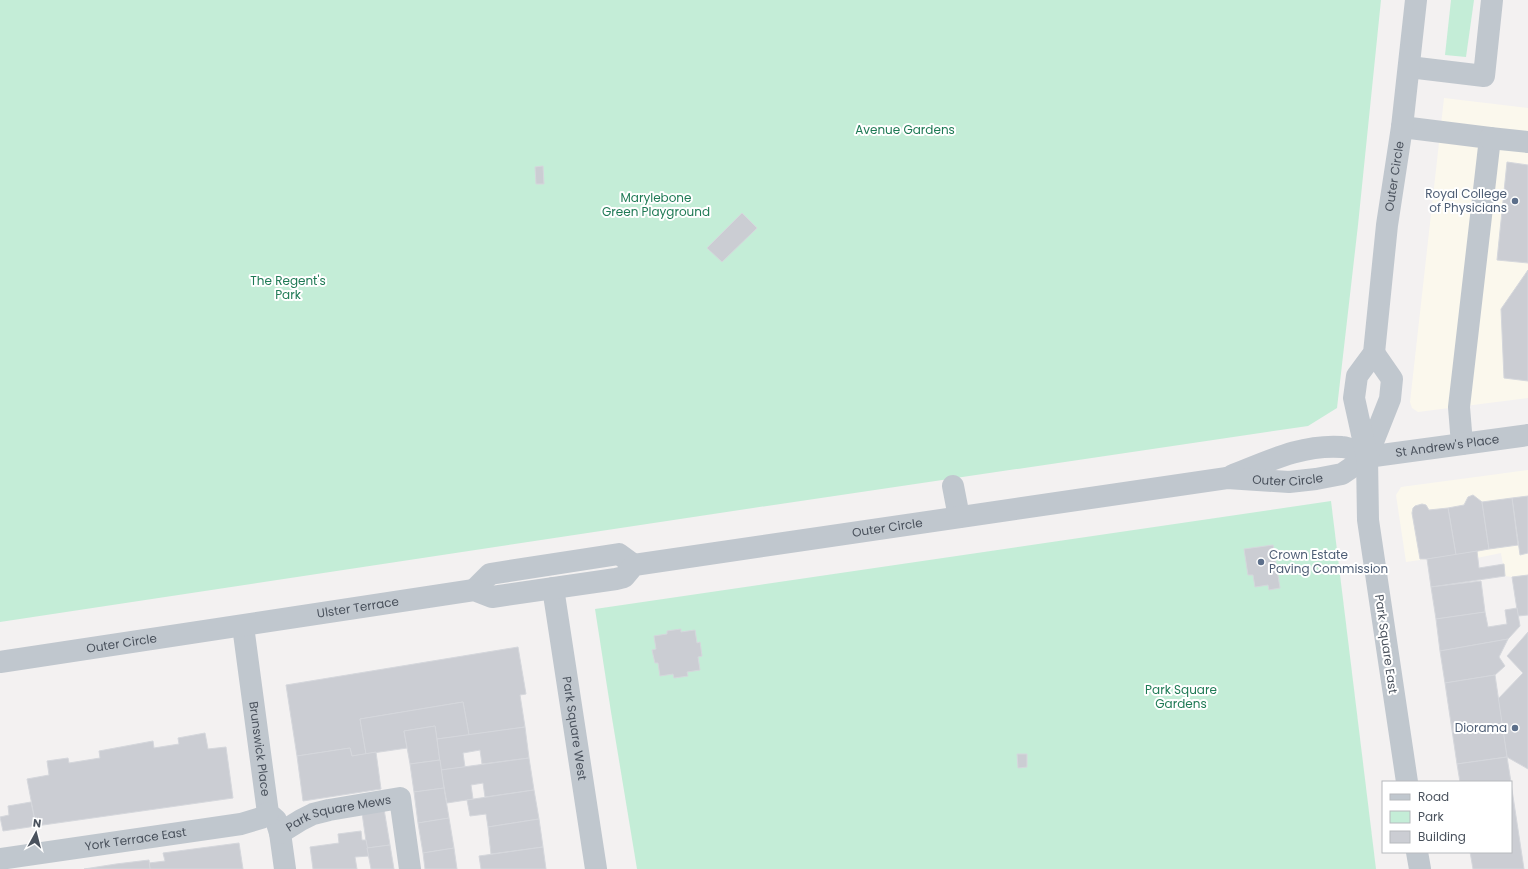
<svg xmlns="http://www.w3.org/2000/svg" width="1528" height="869" font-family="Poppins,sans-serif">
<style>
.commercial{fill:#fbf8ed}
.green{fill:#c4edd7}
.building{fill:#cbcdd3;stroke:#d5d7dc}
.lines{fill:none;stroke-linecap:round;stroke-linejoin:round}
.minor{stroke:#c0c7ce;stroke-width:22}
.service-dot{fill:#5c6f8a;stroke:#fff;stroke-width:1.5}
.labels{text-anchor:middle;stroke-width:4;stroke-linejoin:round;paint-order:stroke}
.park-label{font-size:12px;fill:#1f7a55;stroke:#fff}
.street-label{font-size:12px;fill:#4a525d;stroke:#fff}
.service-label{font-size:12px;fill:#4e5e75;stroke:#fff;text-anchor:end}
</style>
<rect width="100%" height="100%" fill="#f3f1f1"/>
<!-- commercial -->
<g class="commercial">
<path d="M 1444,98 L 1528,108 L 1528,398 L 1418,412 L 1412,408 L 1410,402 Z"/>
<path d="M 1528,470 L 1528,575 L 1512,577 L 1505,576 L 1501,553 L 1477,558 L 1476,552 L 1406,562 L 1396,495 L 1401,487 Z"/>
</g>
<!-- green -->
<g class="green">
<path d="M 0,0 L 1381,0 L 1358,225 L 1337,408 L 1308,426 L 753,508 L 0,622 Z"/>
<path d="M 1451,0 L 1474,0 L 1466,57 L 1445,55 Z"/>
<path d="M 1331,501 L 1376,869 L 637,869 L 611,712 L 595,609 Z"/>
</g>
<!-- building -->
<g class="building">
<path d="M 1507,162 L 1528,165 L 1528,263 L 1497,260 Z"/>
<path d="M 543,166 L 544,184 L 536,184 L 535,167 Z"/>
<path d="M 742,213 L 757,228 L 722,262 L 707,248 Z"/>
<path d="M 1528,270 L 1528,381 L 1504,378 L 1501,309 Z"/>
<path d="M 1473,495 L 1482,502 L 1489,549 L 1456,555 L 1448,508 L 1464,505 L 1468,497 Z"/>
<path d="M 1528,496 L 1528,553 L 1520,555 L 1512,498 Z"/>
<path d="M 1512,498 L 1518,545 L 1489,549 L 1482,502 Z"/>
<path d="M 1422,504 L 1426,505 L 1429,510 L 1448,508 L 1456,555 L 1427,559 L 1420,559 L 1412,513 L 1413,508 L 1415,506 Z"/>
<path d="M 1273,545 L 1280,588 L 1269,590 L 1268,585 L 1255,587 L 1253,575 L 1248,575 L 1244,549 Z"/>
<path d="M 1477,551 L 1479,568 L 1504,564 L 1505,576 L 1431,587 L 1427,559 Z"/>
<path d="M 1528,575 L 1528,615 L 1518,616 L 1512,577 Z"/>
<path d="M 1481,581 L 1485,612 L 1436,619 L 1431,587 Z"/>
<path d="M 1517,608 L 1520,626 L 1508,639 L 1440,651 L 1436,619 L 1485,612 L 1488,627 L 1507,624 L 1505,610 Z"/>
<path d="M 681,629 L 681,632 L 695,630 L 697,643 L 700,642 L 702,656 L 698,657 L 700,670 L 687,672 L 688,676 L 674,678 L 673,674 L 660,676 L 658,663 L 655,663 L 652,650 L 656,649 L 654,636 L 667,634 L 667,631 Z"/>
<path d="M 1528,632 L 1528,769 L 1507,757 L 1498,699 L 1523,673 L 1507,656 Z"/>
<path d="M 1508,639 L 1499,657 L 1505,666 L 1495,675 L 1445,683 L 1440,651 Z"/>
<path d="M 518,647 L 526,694 L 520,695 L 525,727 L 469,735 L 463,702 L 360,719 L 366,754 L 352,756 L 350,748 L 297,756 L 286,685 Z"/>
<path d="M 1495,675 L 1507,757 L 1457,764 L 1445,683 Z"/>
<path d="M 463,702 L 469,735 L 437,739 L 435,726 L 404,731 L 407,748 L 366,754 L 360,719 Z"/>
<path d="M 435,726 L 440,760 L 410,764 L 404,731 Z"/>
<path d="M 525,727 L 529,758 L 482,764 L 480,750 L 463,753 L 465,767 L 441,770 L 437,739 Z"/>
<path d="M 205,733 L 208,749 L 226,747 L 233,798 L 36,826 L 27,779 L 49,775 L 47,761 L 68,758 L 69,763 L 100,758 L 99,751 L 153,741 L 154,748 L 179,744 L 178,738 Z"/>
<path d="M 350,748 L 352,756 L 376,752 L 381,789 L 303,801 L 297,756 Z"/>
<path d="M 1017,754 L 1027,754 L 1027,767 L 1018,768 Z"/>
<path d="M 1507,757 L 1511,782 L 1460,782 L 1457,764 Z"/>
<path d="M 529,758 L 534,790 L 485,797 L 483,783 L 471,785 L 473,799 L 447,803 L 441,770 Z"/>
<path d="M 440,760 L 444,788 L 414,792 L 410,764 Z"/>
<path d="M 1511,783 L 1524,869 L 1473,869 L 1470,852 L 1511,852 Z"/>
<path d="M 444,788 L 449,818 L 418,823 L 414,792 Z"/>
<path d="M 534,790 L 539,819 L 488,827 L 486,814 L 470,816 L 467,800 Z"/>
<path d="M 31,802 L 36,826 L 3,831 L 0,817 L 9,815 L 8,806 Z"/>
<path d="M 384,809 L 390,845 L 367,848 L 362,813 Z"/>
<path d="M 449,818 L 454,848 L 423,853 L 418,823 Z"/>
<path d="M 539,819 L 543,847 L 491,854 L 488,827 Z"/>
<path d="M 361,831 L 362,840 L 366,840 L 369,856 L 355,857 L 357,869 L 313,869 L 310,847 L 339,843 L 338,834 Z"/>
<path d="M 239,843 L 243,869 L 150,869 L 149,863 L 165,861 L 163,853 Z"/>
<path d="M 390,845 L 394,869 L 371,869 L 367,848 Z"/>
<path d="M 543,847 L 546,869 L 481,869 L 479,856 Z"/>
<path d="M 454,848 L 457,869 L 425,869 L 423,853 Z"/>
<path d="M 149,860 L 150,869 L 84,869 L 116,864 Z"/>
</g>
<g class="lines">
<!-- minor -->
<g class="minor">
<path d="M 1409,67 L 1484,76 L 1492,0"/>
<path d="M 1402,127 L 1490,138 L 1459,407 L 1462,444"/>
<path d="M 1490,138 L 1528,142"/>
<path id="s1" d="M 1367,457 L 1528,435"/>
<path d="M 1231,476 C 1267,462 1302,444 1342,447 C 1350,447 1360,454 1367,457"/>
<path d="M 953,486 L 959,517"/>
<path id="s2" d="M 553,588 L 596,869"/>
<path d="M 474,590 L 490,574 L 619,554 L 634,565"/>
<path id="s3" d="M 243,626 L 268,813 L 276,820 L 280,833 L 285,869"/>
<path id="s4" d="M 0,662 L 474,590 L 492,597 L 616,579 L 624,577 L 634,565 L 1227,478 L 1289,482 L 1316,479 L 1342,474 L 1367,457 L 1390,399 L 1392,379 L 1374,353"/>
<path id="s5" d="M 1407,782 L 1368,520 L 1367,457 L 1354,398 L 1357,376 L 1374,353 L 1387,225 L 1402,127 L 1416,0"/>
<path id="s6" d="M 280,833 L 301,820 L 313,814 L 329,810 L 400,798 L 410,869"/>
<path d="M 1417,852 L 1420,869"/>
<path id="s7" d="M 0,859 L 241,824 L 261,818 L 268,813"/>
</g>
</g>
<!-- markers -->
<g class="service-dot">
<circle cx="1515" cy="201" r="4"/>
<circle cx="1261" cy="562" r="4"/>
<circle cx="1515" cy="728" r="4"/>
</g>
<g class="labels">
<!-- park labels -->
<g class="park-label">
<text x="905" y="134">Avenue Gardens</text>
<text x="656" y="202">Marylebone<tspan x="656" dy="14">Green Playground</tspan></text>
<text x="288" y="285">The Regent's<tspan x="288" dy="14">Park</tspan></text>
<text x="1181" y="694">Park Square<tspan x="1181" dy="14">Gardens</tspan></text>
</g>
<!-- street labels -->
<g class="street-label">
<text dy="4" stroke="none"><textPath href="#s5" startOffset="617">Outer Circle</textPath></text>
<text dy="4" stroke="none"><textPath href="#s1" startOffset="81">St Andrew's Place</textPath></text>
<text dy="4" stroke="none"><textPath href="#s4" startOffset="1308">Outer Circle</textPath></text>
<text dy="4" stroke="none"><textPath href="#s4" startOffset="904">Outer Circle</textPath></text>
<text dy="4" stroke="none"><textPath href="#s4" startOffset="362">Ulster Terrace</textPath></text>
<text dy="4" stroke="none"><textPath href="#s4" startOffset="123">Outer Circle</textPath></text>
<text transform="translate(1386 644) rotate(82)" y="4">Park Square East</text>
<text dy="4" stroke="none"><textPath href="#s2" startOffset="142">Park Square West</textPath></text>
<text dy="4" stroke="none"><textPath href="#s3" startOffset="124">Brunswick Place</textPath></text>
<text dy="4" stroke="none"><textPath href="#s6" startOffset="63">Park Square Mews</textPath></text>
<text dy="4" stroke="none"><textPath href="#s7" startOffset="137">York Terrace East</textPath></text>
</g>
<!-- service labels -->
<g class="service-label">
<text x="1507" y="198">Royal College<tspan x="1507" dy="14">of Physicians</tspan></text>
<text x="1269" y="559" text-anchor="start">Crown Estate<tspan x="1269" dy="14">Paving Commission</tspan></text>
<text x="1507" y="732">Diorama</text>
</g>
</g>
<!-- legend -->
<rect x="1382" y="781" width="130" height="72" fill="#ffffff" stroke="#b7babe"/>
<rect x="1390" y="794" width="20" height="6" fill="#c0c7ce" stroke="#b7babe"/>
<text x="1418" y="801" font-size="12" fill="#4a525d">Road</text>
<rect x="1390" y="811" width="20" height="12" fill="#c4edd7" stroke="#b7babe"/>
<text x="1418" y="821" font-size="12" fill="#4a525d">Park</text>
<rect x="1390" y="831" width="20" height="12" fill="#cbcdd3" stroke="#b7babe"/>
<text x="1418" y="841" font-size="12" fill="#4a525d">Building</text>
<!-- north arrow -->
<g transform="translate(36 833) rotate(7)" stroke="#ffffff" stroke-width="3" paint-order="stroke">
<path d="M0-3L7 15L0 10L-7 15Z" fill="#4a525d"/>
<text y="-6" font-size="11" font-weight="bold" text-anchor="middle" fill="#4a525d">N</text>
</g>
</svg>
